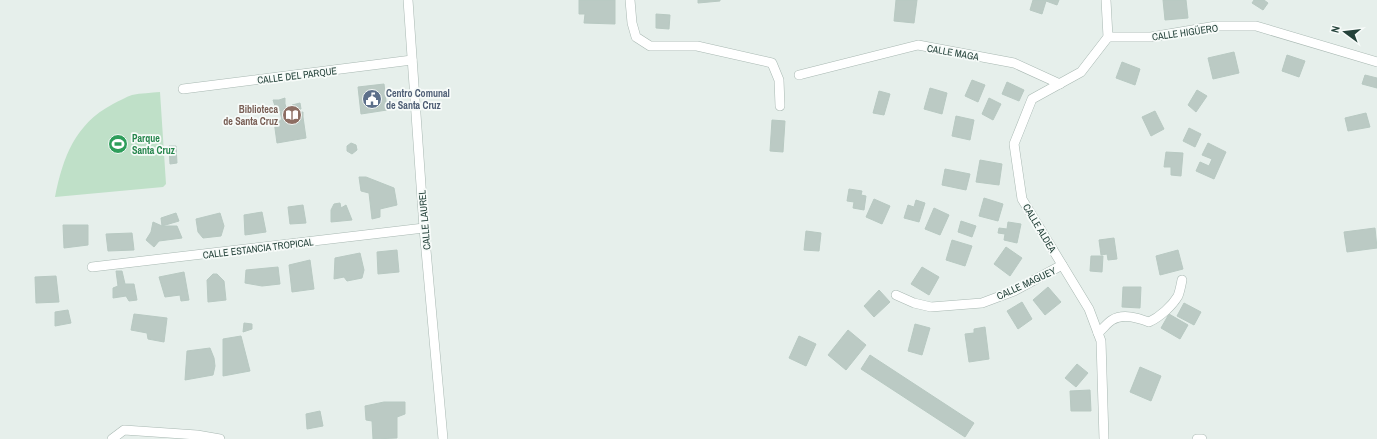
<svg xmlns="http://www.w3.org/2000/svg" width="1377" height="439" font-family="'Archivo Narrow',sans-serif">
<style>
.green{fill:#bfe0c8}
.building{fill:#bbcac4;stroke:#b8c9c2}
.lines{fill:none;stroke-linecap:round;stroke-linejoin:round}
.street-casing{stroke:#a8b8b2;stroke-width:10}
.street{stroke:#fff;stroke-width:9}
.labels{text-anchor:middle;stroke-width:3.5;stroke-linejoin:round;paint-order:stroke}
.street-label{font-size:10px;fill:#24423a;stroke:#f7fbf9}
.service-label{font-size:10px;font-weight:bold;fill:#4e5e75;stroke:#f7fbf9;text-anchor:start}
.education-label{font-size:10px;font-weight:bold;fill:#785e54;stroke:#f7fbf9;text-anchor:end}
.leisure-label{font-size:10px;font-weight:bold;fill:#27864d;stroke:#f7fbf9;text-anchor:start}
</style>
<rect width="100%" height="100%" fill="#e6efeb"/>
<!-- green -->
<path class="green" d="M 160,92 L 166,184 L 163,187 L 55,197 C 63,157 75,124 113,104 C 119,101 126,97 132,95 C 141,93 151,93 160,92 Z"/>
<!-- building -->
<g class="building">
<path d="M 579,0 L 615,0 L 615,24 L 584,23 L 585,14 L 579,14 Z"/>
<path d="M 698,0 L 720,0 L 720,1 L 698,3 Z"/>
<path d="M 896,0 L 917,0 L 914,23 L 894,21 Z"/>
<path d="M 1033,0 L 1059,0 L 1057,5 L 1046,1 L 1042,14 L 1030,10 Z"/>
<path d="M 1163,0 L 1186,0 L 1188,18 L 1165,20 Z"/>
<path d="M 1254,0 L 1264,0 L 1268,3 L 1263,10 L 1252,3 Z"/>
<path d="M 656,14 L 670,15 L 669,29 L 656,28 Z"/>
<path d="M 1234,52 L 1239,73 L 1213,79 L 1208,58 Z"/>
<path d="M 1287,55 L 1305,61 L 1299,77 L 1282,71 Z"/>
<path d="M 1122,62 L 1140,69 L 1135,85 L 1116,78 Z"/>
<path d="M 1365,75 L 1377,78 L 1377,88 L 1362,84 Z"/>
<path d="M 972,80 L 985,85 L 978,102 L 965,96 Z"/>
<path d="M 1007,82 L 1024,90 L 1019,101 L 1002,94 Z"/>
<path d="M 384,84 L 387,110 L 361,114 L 358,87 Z"/>
<path d="M 930,88 L 947,93 L 942,114 L 924,109 Z"/>
<path d="M 1197,90 L 1207,96 L 1196,112 L 1188,105 Z"/>
<path d="M 879,91 L 890,94 L 884,115 L 873,113 Z"/>
<path d="M 285,98 L 285,104 L 287,110 L 275,112 L 275,106 L 273,100 L 279,100 Z"/>
<path d="M 989,98 L 1001,104 L 993,120 L 982,114 Z"/>
<path d="M 300,103 L 301,109 L 292,110 L 292,105 Z"/>
<path d="M 288,111 L 288,114 L 303,112 L 303,117 L 282,120 L 280,112 Z"/>
<path d="M 1155,111 L 1164,129 L 1151,136 L 1142,117 Z"/>
<path d="M 1366,113 L 1370,127 L 1348,131 L 1345,118 Z"/>
<path d="M 956,116 L 974,120 L 970,140 L 952,136 Z"/>
<path d="M 303,117 L 306,138 L 277,143 L 274,121 Z"/>
<path d="M 772,120 L 785,121 L 783,152 L 770,151 Z"/>
<path d="M 1189,128 L 1201,134 L 1195,147 L 1183,141 Z"/>
<path d="M 351,143 L 356,145 L 357,150 L 352,154 L 347,151 L 347,146 Z"/>
<path d="M 1208,143 L 1226,152 L 1214,179 L 1196,171 L 1200,162 L 1209,166 L 1212,159 L 1202,155 Z"/>
<path d="M 169,146 L 176,146 L 177,163 L 170,164 Z"/>
<path d="M 1166,152 L 1183,153 L 1181,176 L 1171,175 L 1171,167 L 1164,167 Z"/>
<path d="M 980,160 L 1002,164 L 999,185 L 976,182 Z"/>
<path d="M 945,169 L 970,174 L 966,190 L 942,185 Z"/>
<path d="M 359,177 L 366,177 L 394,188 L 397,205 L 380,209 L 380,217 L 372,219 L 369,193 L 361,191 Z"/>
<path d="M 849,189 L 862,191 L 861,195 L 866,196 L 864,210 L 853,208 L 854,202 L 847,201 Z"/>
<path d="M 984,198 L 1003,204 L 998,221 L 979,216 Z"/>
<path d="M 874,199 L 890,206 L 882,224 L 866,217 Z"/>
<path d="M 916,200 L 925,203 L 919,222 L 904,218 L 908,205 L 914,207 Z"/>
<path d="M 340,203 L 341,208 L 346,205 L 352,220 L 331,222 L 331,210 L 334,204 Z"/>
<path d="M 303,205 L 306,223 L 290,224 L 288,207 Z"/>
<path d="M 934,208 L 949,215 L 940,235 L 925,229 Z"/>
<path d="M 262,212 L 266,232 L 245,235 L 244,215 Z"/>
<path d="M 176,213 L 179,221 L 162,226 L 161,218 Z"/>
<path d="M 220,213 L 224,226 L 221,236 L 203,238 L 198,232 L 196,219 Z"/>
<path d="M 961,221 L 976,226 L 972,237 L 958,232 Z"/>
<path d="M 153,222 L 162,226 L 177,226 L 182,238 L 159,241 L 154,247 L 146,240 L 151,232 Z"/>
<path d="M 1008,222 L 1021,224 L 1017,243 L 1004,240 L 1005,234 L 998,233 L 999,228 L 1007,229 Z"/>
<path d="M 63,225 L 88,225 L 88,245 L 64,248 Z"/>
<path d="M 1375,228 L 1377,248 L 1347,252 L 1344,232 Z"/>
<path d="M 806,231 L 821,233 L 819,251 L 804,250 Z"/>
<path d="M 132,233 L 134,250 L 108,251 L 106,234 Z"/>
<path d="M 1114,238 L 1117,259 L 1108,260 L 1107,254 L 1101,255 L 1099,240 Z"/>
<path d="M 952,240 L 972,246 L 965,266 L 946,260 Z"/>
<path d="M 1006,247 L 1022,258 L 1010,276 L 994,264 Z"/>
<path d="M 397,250 L 399,272 L 378,274 L 377,252 Z"/>
<path d="M 1178,250 L 1183,269 L 1160,275 L 1156,256 Z"/>
<path d="M 360,253 L 364,270 L 362,278 L 347,281 L 344,277 L 334,279 L 335,258 Z"/>
<path d="M 1091,256 L 1103,256 L 1102,272 L 1090,271 Z"/>
<path d="M 310,260 L 314,289 L 292,292 L 289,265 Z"/>
<path d="M 278,267 L 280,284 L 262,286 L 245,283 L 246,270 Z"/>
<path d="M 922,267 L 939,277 L 929,295 L 911,284 Z"/>
<path d="M 116,271 L 122,271 L 125,284 L 134,284 L 137,300 L 129,301 L 126,296 L 113,298 L 113,288 L 118,286 Z"/>
<path d="M 184,272 L 189,300 L 181,301 L 180,295 L 165,297 L 159,277 Z"/>
<path d="M 213,274 L 217,274 L 224,281 L 226,300 L 208,302 L 207,280 Z"/>
<path d="M 56,276 L 59,302 L 36,303 L 35,277 Z"/>
<path d="M 1048,287 L 1061,302 L 1045,315 L 1033,300 Z"/>
<path d="M 1123,287 L 1141,287 L 1140,308 L 1122,307 Z"/>
<path d="M 879,290 L 890,302 L 874,317 L 864,306 Z"/>
<path d="M 1022,302 L 1032,319 L 1018,329 L 1007,311 Z"/>
<path d="M 1184,303 L 1201,312 L 1194,325 L 1177,316 Z"/>
<path d="M 68,310 L 71,323 L 55,326 L 55,312 Z"/>
<path d="M 134,314 L 167,318 L 164,342 L 148,339 L 147,333 L 131,330 Z"/>
<path d="M 1169,314 L 1188,325 L 1180,339 L 1161,328 Z"/>
<path d="M 244,323 L 252,324 L 252,329 L 243,332 Z"/>
<path d="M 915,324 L 930,328 L 922,355 L 908,351 Z"/>
<path d="M 985,327 L 989,359 L 969,362 L 965,334 L 974,333 L 974,329 Z"/>
<path d="M 848,330 L 866,345 L 846,370 L 828,355 Z"/>
<path d="M 241,336 L 250,371 L 223,376 L 223,339 Z"/>
<path d="M 799,336 L 816,344 L 806,366 L 789,358 Z"/>
<path d="M 210,348 L 214,358 L 215,366 L 213,375 L 185,380 L 187,351 Z"/>
<path d="M 870,355 L 974,423 L 965,437 L 861,369 Z"/>
<path d="M 1077,364 L 1088,373 L 1076,387 L 1065,378 Z"/>
<path d="M 1140,367 L 1161,376 L 1151,401 L 1130,392 Z"/>
<path d="M 1090,390 L 1091,411 L 1071,411 L 1070,391 Z"/>
<path d="M 384,402 L 405,402 L 405,414 L 397,417 L 397,438 L 373,439 L 372,421 L 366,420 L 365,406 Z"/>
<path d="M 320,411 L 323,426 L 307,429 L 306,414 Z"/>
</g>
<g class="lines">
<defs>
<g id="street">
<path d="M 408,0 L 424,228 L 443,439"/>
<path d="M 630,0 L 632,23 L 636,37 L 650,46 L 697,46 L 772,63 L 779,80 L 780,106"/>
<path d="M 1108,37 L 1151,37 L 1216,26 L 1256,26 L 1377,62"/>
<path d="M 800,75 L 799,75 L 918,45 L 1014,63 L 1060,84"/>
<path d="M 183,89 L 412,60"/>
<path d="M 92,267 L 424,228"/>
<path d="M 896,295 L 914,303 L 931,307 L 982,303 L 1014,291 L 1062,265"/>
<path d="M 1098,333 C 1103,329 1107,323 1112,320 C 1123,313 1138,318 1149,322 C 1160,317 1172,306 1178,296 C 1180,291 1181,285 1182,280"/>
<path d="M 112,439 L 124,430 L 197,435 L 220,439"/>
<path d="M 1104,439 L 1101,341 L 1089,309 L 1022,199 L 1014,144 L 1032,99 L 1081,72 L 1108,37 L 1106,0"/>
<path d="M 1197,439 L 1202,439"/>
</g>
</defs>
<!-- street casing -->
<use href="#street" class="street-casing"/>
<!-- street -->
<use href="#street" class="street"/>
</g>
<!-- icons -->
<defs>
<symbol id="civic-disc" viewBox="-11 -11 22 22"><circle r="9.5" fill="#5c6f8a" stroke="#f7fbf9"/><path d="M-.6-6.5H3V-4.5H.6V-3L4-1V1h2V6H-6V1h2V-1L-.6-3ZM-1.2 2.5V6h2.4V2.5Z" fill="#fff"/></symbol>
<symbol id="library-disc" viewBox="-11 -11 22 22"><circle r="9.5" fill="#8d6e63" stroke="#f7fbf9"/><path d="M-6-4Q-3-5.5-.7-3.5V5Q-3 3-6 4ZM6-4Q3-5.5 .7-3.5V5Q3 3 6 4Z" fill="#fff"/></symbol>
<symbol id="stadium-disc" viewBox="-11 -11 22 22"><circle r="9.5" fill="#2e9e5b" stroke="#f7fbf9"/><path d="M0-5a6.5 5 0 1 0 0 10a6.5 5 0 1 0 0-10ZM-3.5-1.8h7v3.6h-7Z" fill="#fff"/></symbol>
</defs>
<g fill-rule="evenodd">
<use href="#civic-disc" x="361" y="88" width="22" height="22"/>
<use href="#library-disc" x="281" y="104" width="22" height="22"/>
<use href="#stadium-disc" x="107" y="133" width="22" height="22"/>
</g>
<g class="labels">
<!-- street labels -->
<g class="street-label">
<text transform="translate(1185 32) rotate(-8)" y="4">CALLE HIGÜERO</text>
<text transform="translate(953 52) rotate(10)" y="4">CALLE MAGA</text>
<text transform="translate(297 75) rotate(-7)" y="4">CALLE DEL PARQUE</text>
<text transform="translate(424 220) rotate(-95)" y="4">CALLE LAUREL</text>
<text transform="translate(1040 228) rotate(59)" y="4">CALLE ALDEA</text>
<text transform="translate(258 248) rotate(-7)" y="4">CALLE ESTANCIA TROPICAL</text>
<text transform="translate(1026 283) rotate(-25)" y="4">CALLE MAGUEY</text>
</g>
<!-- service labels -->
<g class="service-label">
<text x="386" y="97">Centro Comunal<tspan x="386" dy="12">de Santa Cruz</tspan></text>
</g>
<!-- education labels -->
<g class="education-label">
<text x="278" y="113">Biblioteca<tspan x="278" dy="12">de Santa Cruz</tspan></text>
</g>
<!-- leisure labels -->
<g class="leisure-label">
<text x="132" y="142">Parque<tspan x="132" dy="12">Santa Cruz</tspan></text>
</g>
</g>
<!-- north arrow -->
<g transform="translate(1345 32) rotate(285)" stroke="#f7fbf9" stroke-width="3" paint-order="stroke">
<path d="M0-3L7 15L0 10L-7 15Z" fill="#24423a"/>
<text y="-6" font-size="11" font-weight="bold" text-anchor="middle" fill="#24423a">N</text>
</g>
</svg>
